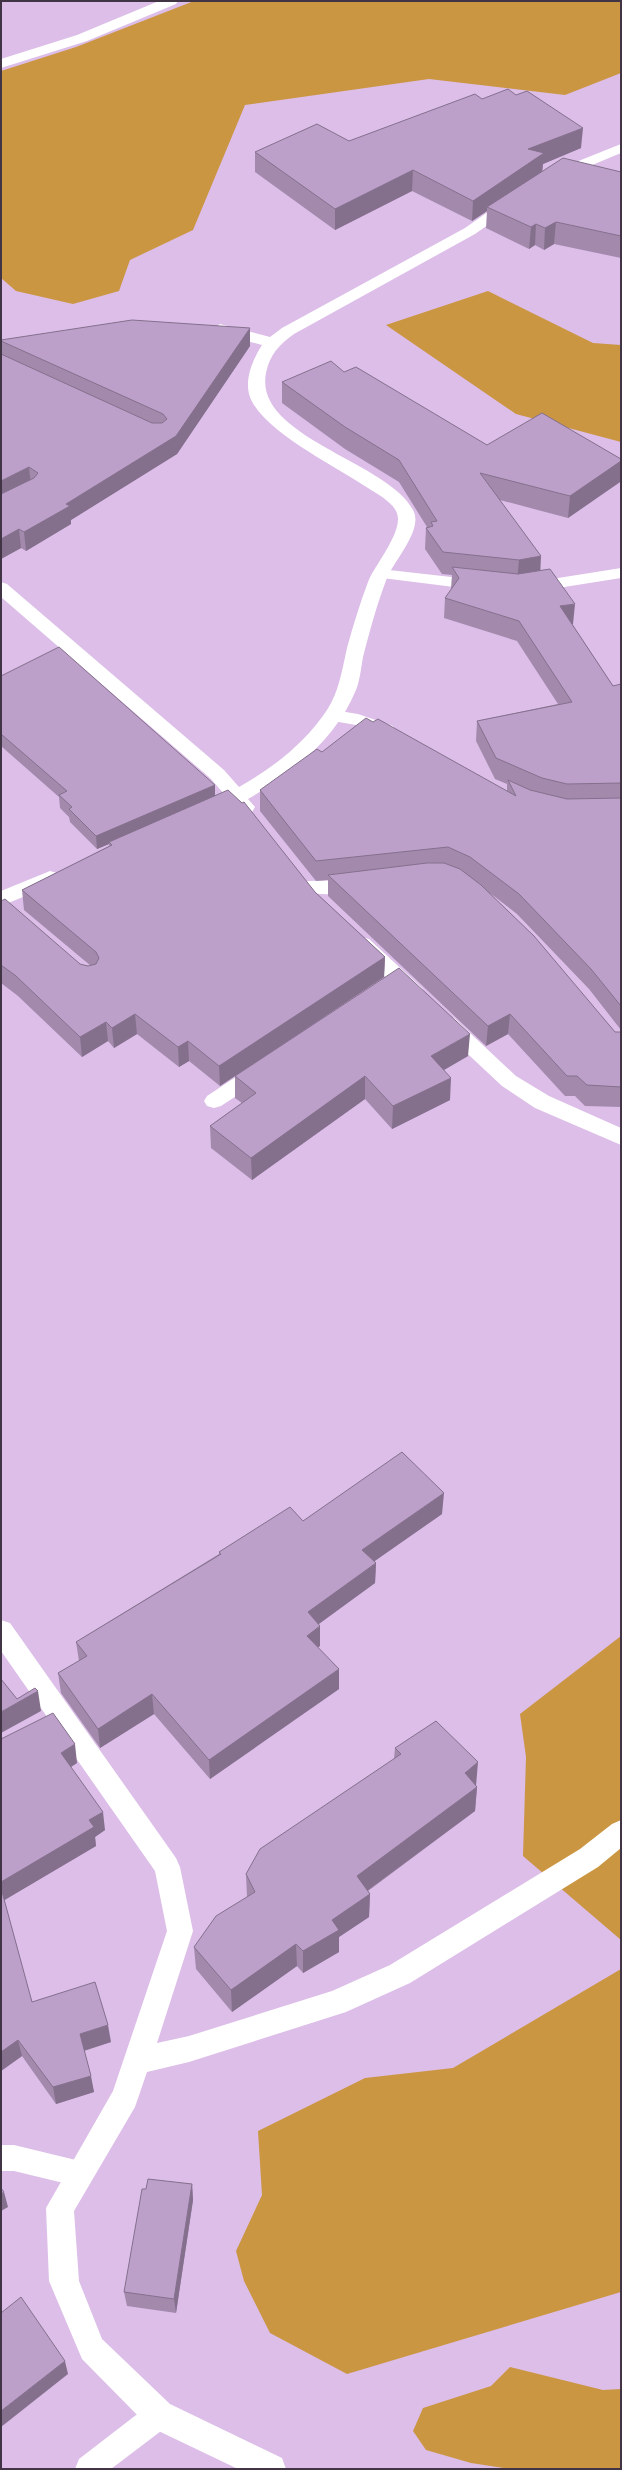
<svg xmlns="http://www.w3.org/2000/svg" width="622" height="2470" font-family="'Fira Sans',sans-serif">
<style>
.green{fill:#cb9642}
.lines{fill:none;stroke-linecap:round;stroke-linejoin:round}
.lane{fill:#fff;fill-rule:evenodd}
.street{fill:#fff;fill-rule:evenodd}
.wall{fill:#a38aad}
.shaded-wall{fill:#84708d}
.building{fill:#bda0c9;stroke:#84708d}
</style>
<rect width="100%" height="100%" fill="#dcbee8"/>
<!-- green -->
<g class="green">
<path d="M 194,1 L 621,1 L 621,73 L 565,95 L 429,79 L 245,105 L 193,230 L 130,260 L 119,291 L 73,304 L 16,291 L 1,278 L 1,71 L 76,47 Z"/>
<path d="M 488,291 L 593,343 L 621,345 L 621,442 L 516,414 L 386,325 Z"/>
<path d="M 621,1636 L 621,1940 L 523,1856 L 526,1757 L 520,1714 Z"/>
<path d="M 621,1969 L 621,2292 L 347,2374 L 270,2333 L 244,2281 L 236,2251 L 262,2195 L 258,2131 L 365,2078 L 453,2068 Z"/>
<path d="M 510,2367 L 603,2390 L 621,2389 L 621,2469 L 510,2469 L 471,2463 L 426,2450 L 413,2431 L 423,2408 L 491,2386 Z"/>
</g>
<g class="lines">
<!-- lane -->
<g class="lane">
<path d="M 621,568 L 621,578 L 533,592 L 527,591 L 525,587 L 527,583 L 533,582 Z"/>
<path d="M 380,569 L 478,580 L 484,581 L 486,585 L 484,589 L 478,590 L 374,577 L 372,574 L 374,571 Z"/>
<path d="M 333,710 L 358,714 L 393,726 L 395,730 L 393,734 L 387,736 L 356,725 L 327,720 L 325,716 L 327,712 Z"/>
<path d="M 354,880 L 360,882 L 363,886 L 360,890 C 343,895 319,896 302,891 L 299,887 L 302,883 L 308,881 Z"/>
<path d="M 258,1065 L 265,1067 L 268,1072 L 265,1077 L 221,1106 L 214,1108 L 207,1106 L 204,1101 L 207,1096 L 251,1067 Z"/>
<path d="M 1,2145 L 14,2145 L 80,2161 L 89,2165 L 93,2174 L 89,2183 L 80,2187 L 14,2171 L 1,2171 Z"/>
<path d="M 159,2401 L 169,2405 L 173,2415 L 169,2425 L 111,2469 L 75,2469 L 79,2459 L 149,2405 Z"/>
</g>
<!-- street -->
<g class="street">
<path d="M 159,1 L 178,1 L 176,4 L 87,41 L 1,68 L 1,59 L 77,35 Z"/>
<path d="M 621,144 L 621,153 L 561,178 L 551,178 L 549,175 L 551,172 Z"/>
<path d="M 510,198 L 518,203 L 515,206 L 475,234 L 294,334 C 279,345 270,354 266,373 C 253,438 392,462 414,512 C 422,531 394,561 387,578 C 377,604 370,630 363,657 C 361,668 360,680 356,690 C 336,739 293,773 248,799 L 255,807 L 252,812 C 244,814 240,813 234,807 C 224,812 215,819 203,816 L 200,811 L 203,806 L 225,795 L 210,778 L 1,597 L 1,582 L 7,584 L 224,770 L 239,787 C 273,768 305,743 327,710 C 339,692 342,670 347,648 C 353,626 360,603 368,582 C 375,564 406,529 396,511 C 391,501 377,494 368,488 C 338,467 259,430 249,394 C 245,378 253,359 262,345 L 214,332 L 212,329 L 220,324 L 270,337 L 282,328 L 465,228 L 505,200 Z"/>
<path d="M 50,871 L 57,873 L 60,878 L 57,883 L 1,906 L 1,891 Z"/>
<path d="M 362,937 L 369,939 L 422,988 L 425,993 L 422,998 L 415,1000 L 408,998 L 355,949 L 352,944 L 355,939 Z"/>
<path d="M 447,1016 L 454,1018 L 516,1076 L 549,1096 L 621,1128 L 621,1145 L 535,1108 L 502,1086 L 440,1028 L 437,1023 L 440,1018 Z"/>
<path d="M 1,1620 L 10,1623 L 176,1858 L 180,1867 L 193,1931 L 157,2043 L 189,2036 L 332,1991 L 390,1965 L 580,1849 L 612,1824 L 621,1820 L 621,1848 L 598,1867 L 410,1983 L 346,2012 L 189,2062 L 147,2072 L 135,2107 L 74,2211 L 79,2281 L 102,2339 L 170,2404 L 282,2458 L 286,2469 L 238,2469 L 148,2426 L 82,2359 L 49,2281 L 46,2208 L 113,2091 L 167,1931 L 155,1871 L 1,1651 Z"/>
</g>
</g>
<!-- wall -->
<g class="wall">
<path d="M 482,99 L 581,148 L 543,164 L 542,171 L 621,172 L 621,258 L 554,244 L 544,250 L 535,245 L 529,249 L 486,228 L 487,211 L 472,221 L 412,191 L 335,230 L 255,172 L 255,152 L 349,141 Z"/>
<path d="M 1,340 L 250,346 L 177,454 L 71,520 L 71,524 L 26,551 L 21,548 L 1,559 Z"/>
<path d="M 344,372 L 487,445 L 621,459 L 621,473 L 620,482 L 568,518 L 500,500 L 540,571 L 573,624 L 572,624 L 613,686 L 621,684 L 621,1030 L 589,989 L 517,914 L 490,893 L 615,1032 L 621,1032 L 621,1107 L 585,1106 L 575,1096 L 565,1096 L 508,1034 L 486,1046 L 328,896 L 328,880 L 316,881 L 260,811 L 260,790 L 322,752 L 507,791 L 507,784 L 495,779 L 476,741 L 477,721 L 558,704 L 517,641 L 444,618 L 445,598 L 452,589 L 451,588 L 452,575 L 442,574 L 425,549 L 426,528 L 427,527 L 399,482 L 345,449 L 282,403 L 282,382 Z"/>
<path d="M 1,676 L 215,796 L 315,892 L 385,957 L 384,977 L 220,1086 L 189,1061 L 179,1067 L 137,1034 L 114,1048 L 108,1041 L 82,1057 L 18,996 L 1,983 L 1,901 L 80,964 L 88,966 L 91,966 L 24,910 L 22,890 L 109,846 L 109,844 L 97,849 L 70,822 L 69,817 L 60,808 L 59,797 L 1,746 Z"/>
<path d="M 468,1056 L 444,1070 L 450,1100 L 392,1129 L 365,1099 L 252,1180 L 211,1148 L 210,1126 L 242,1103 L 235,1098 L 235,1076 Z"/>
<path d="M 442,1514 L 374,1561 L 376,1563 L 375,1583 L 318,1624 L 320,1626 L 320,1646 L 318,1647 L 339,1689 L 210,1779 L 154,1714 L 100,1748 L 61,1693 L 58,1673 L 79,1661 L 76,1642 L 219,1554 L 219,1552 L 303,1521 Z"/>
<path d="M 1,1739 L 77,1763 L 71,1767 L 105,1830 L 95,1837 L 96,1846 L 4,1900 L 32,2002 L 111,2042 L 84,2051 L 94,2092 L 56,2104 L 22,2056 L 1,2071 Z"/>
<path d="M 395,1748 L 476,1786 L 477,1787 L 475,1811 L 368,1891 L 370,1894 L 369,1917 L 339,1937 L 339,1952 L 303,1973 L 297,1966 L 232,2012 L 196,1969 L 194,1947 L 247,1897 L 246,1874 L 394,1759 Z"/>
<path d="M 192,2184 L 193,2200 L 176,2313 L 127,2306 L 124,2292 L 146,2189 Z"/>
</g>
<!-- shaded-wall -->
<g class="shaded-wall">
<path d="M 583,128 L 581,148 L 543,164 L 542,174 L 487,207 L 487,211 L 472,221 L 473,201 L 528,149 Z"/>
<path d="M 413,170 L 412,191 L 335,230 L 335,209 Z"/>
<path d="M 556,222 L 554,244 L 544,250 L 545,228 Z"/>
<path d="M 536,224 L 535,245 L 529,249 L 531,227 Z"/>
<path d="M 250,328 L 250,346 L 177,454 L 71,520 L 71,524 L 26,551 L 24,532 L 66,504 L 176,436 Z"/>
<path d="M 621,461 L 621,473 L 620,482 L 568,518 L 570,496 Z"/>
<path d="M 29,467 L 31,486 L 1,500 L 1,481 Z"/>
<path d="M 19,529 L 21,548 L 1,559 L 1,539 Z"/>
<path d="M 541,556 L 540,578 L 517,581 L 519,560 Z"/>
<path d="M 575,604 L 573,624 L 559,627 L 560,606 Z"/>
<path d="M 215,785 L 215,798 L 109,842 L 109,844 L 97,849 L 96,836 Z"/>
<path d="M 385,957 L 384,977 L 220,1086 L 219,1066 Z"/>
<path d="M 135,1014 L 137,1034 L 114,1048 L 112,1028 Z"/>
<path d="M 510,1014 L 508,1034 L 486,1046 L 488,1026 Z"/>
<path d="M 106,1022 L 108,1041 L 82,1057 L 80,1037 Z"/>
<path d="M 470,1034 L 468,1056 L 430,1078 L 431,1056 Z"/>
<path d="M 188,1041 L 189,1061 L 179,1067 L 178,1047 Z"/>
<path d="M 365,1076 L 365,1099 L 252,1180 L 251,1158 Z"/>
<path d="M 451,1078 L 450,1100 L 392,1129 L 393,1106 Z"/>
<path d="M 444,1493 L 442,1514 L 362,1570 L 362,1550 Z"/>
<path d="M 376,1563 L 375,1583 L 308,1632 L 308,1612 Z"/>
<path d="M 320,1626 L 320,1646 L 307,1655 L 307,1636 Z"/>
<path d="M 339,1669 L 339,1689 L 210,1779 L 209,1760 Z"/>
<path d="M 38,1691 L 41,1711 L 1,1733 L 1,1712 Z"/>
<path d="M 152,1694 L 154,1714 L 100,1748 L 98,1729 Z"/>
<path d="M 75,1744 L 77,1763 L 64,1771 L 61,1753 Z"/>
<path d="M 478,1762 L 476,1786 L 465,1773 Z"/>
<path d="M 477,1787 L 475,1811 L 356,1899 L 357,1876 Z"/>
<path d="M 103,1812 L 105,1830 L 95,1837 L 96,1846 L 3,1901 L 1,1890 L 1,1882 L 89,1820 Z"/>
<path d="M 370,1894 L 369,1917 L 339,1937 L 339,1952 L 303,1973 L 303,1951 L 332,1920 Z"/>
<path d="M 296,1944 L 297,1966 L 232,2012 L 231,1990 Z"/>
<path d="M 108,2025 L 111,2042 L 83,2051 L 80,2034 Z"/>
<path d="M 18,2040 L 22,2056 L 1,2071 L 1,2052 Z"/>
<path d="M 91,2076 L 94,2092 L 56,2104 L 53,2087 Z"/>
<path d="M 192,2184 L 193,2200 L 176,2313 L 174,2299 Z"/>
<path d="M 4,2192 L 8,2207 L 1,2211 L 1,2194 Z"/>
<path d="M 65,2361 L 68,2374 L 1,2427 L 1,2411 Z"/>
</g>
<!-- building -->
<g class="building">
<path d="M 508,89 L 516,95 L 527,91 L 583,128 L 528,149 L 544,153 L 473,201 L 413,170 L 335,209 L 255,152 L 317,124 L 349,141 L 475,94 L 482,99 Z"/>
<path d="M 563,158 L 621,172 L 621,236 L 556,222 L 545,228 L 536,224 L 531,227 L 487,207 Z"/>
<path d="M 132,320 L 250,328 L 176,436 L 66,504 L 70,506 L 24,532 L 19,529 L 1,539 L 1,494 L 34,478 L 38,473 L 29,467 L 1,481 L 1,354 L 152,423 L 162,423 L 167,419 L 163,414 L 1,341 L 1,340 Z"/>
<path d="M 331,361 L 344,372 L 356,367 L 487,445 L 542,413 L 621,459 L 621,461 L 570,496 L 480,473 L 541,556 L 519,560 L 443,552 L 426,528 L 433,526 L 431,522 L 437,521 L 399,460 L 345,427 L 282,382 Z"/>
<path d="M 452,567 L 518,574 L 550,569 L 575,604 L 560,606 L 613,686 L 621,684 L 621,783 L 567,784 L 542,778 L 496,758 L 477,721 L 572,702 L 519,621 L 445,598 L 459,578 Z"/>
<path d="M 59,647 L 215,785 L 96,836 L 69,809 L 72,807 L 59,795 L 67,791 L 1,734 L 1,676 Z"/>
<path d="M 366,718 L 373,722 L 378,719 L 516,796 L 508,780 L 530,790 L 567,799 L 621,798 L 621,1006 L 591,969 L 519,894 L 470,857 L 448,847 L 316,861 L 260,790 L 317,749 L 322,752 Z"/>
<path d="M 228,790 L 242,803 L 244,802 L 315,892 L 385,957 L 219,1066 L 188,1041 L 178,1047 L 135,1014 L 112,1028 L 106,1022 L 80,1037 L 16,976 L 1,965 L 1,901 L 5,899 L 80,964 L 88,966 L 96,964 L 99,958 L 96,952 L 22,890 L 112,845 L 109,842 Z"/>
<path d="M 427,863 L 444,863 L 460,869 L 481,885 L 534,936 L 615,1032 L 621,1032 L 621,1087 L 587,1085 L 577,1076 L 567,1076 L 510,1014 L 488,1026 L 328,875 Z"/>
<path d="M 399,968 L 470,1034 L 431,1056 L 451,1078 L 393,1106 L 365,1076 L 251,1158 L 210,1126 L 256,1093 L 235,1076 Z"/>
<path d="M 402,1452 L 444,1493 L 362,1550 L 376,1563 L 308,1612 L 320,1626 L 307,1636 L 339,1669 L 209,1760 L 152,1694 L 98,1729 L 58,1673 L 87,1656 L 76,1642 L 221,1554 L 219,1552 L 290,1507 L 303,1521 Z"/>
<path d="M 1,1679 L 17,1699 L 35,1688 L 38,1691 L 1,1712 Z"/>
<path d="M 53,1713 L 75,1744 L 61,1753 L 103,1812 L 89,1820 L 94,1827 L 1,1882 L 1,1739 Z"/>
<path d="M 436,1721 L 478,1762 L 465,1773 L 477,1787 L 357,1876 L 370,1894 L 332,1920 L 339,1930 L 303,1951 L 296,1944 L 231,1990 L 194,1947 L 216,1916 L 255,1892 L 246,1874 L 260,1849 L 401,1754 L 395,1748 Z"/>
<path d="M 1,1888 L 32,2002 L 95,1982 L 108,2025 L 80,2034 L 91,2076 L 53,2087 L 18,2040 L 1,2052 Z"/>
<path d="M 148,2179 L 192,2184 L 174,2299 L 124,2292 L 142,2189 L 146,2189 Z"/>
<path d="M 1,2188 L 4,2192 L 1,2194 Z"/>
<path d="M 21,2297 L 65,2361 L 1,2411 L 1,2313 Z"/>
</g>
<!-- border -->
<rect width="622" height="2470" fill="none" stroke="#403445" stroke-width="4"/>
</svg>
